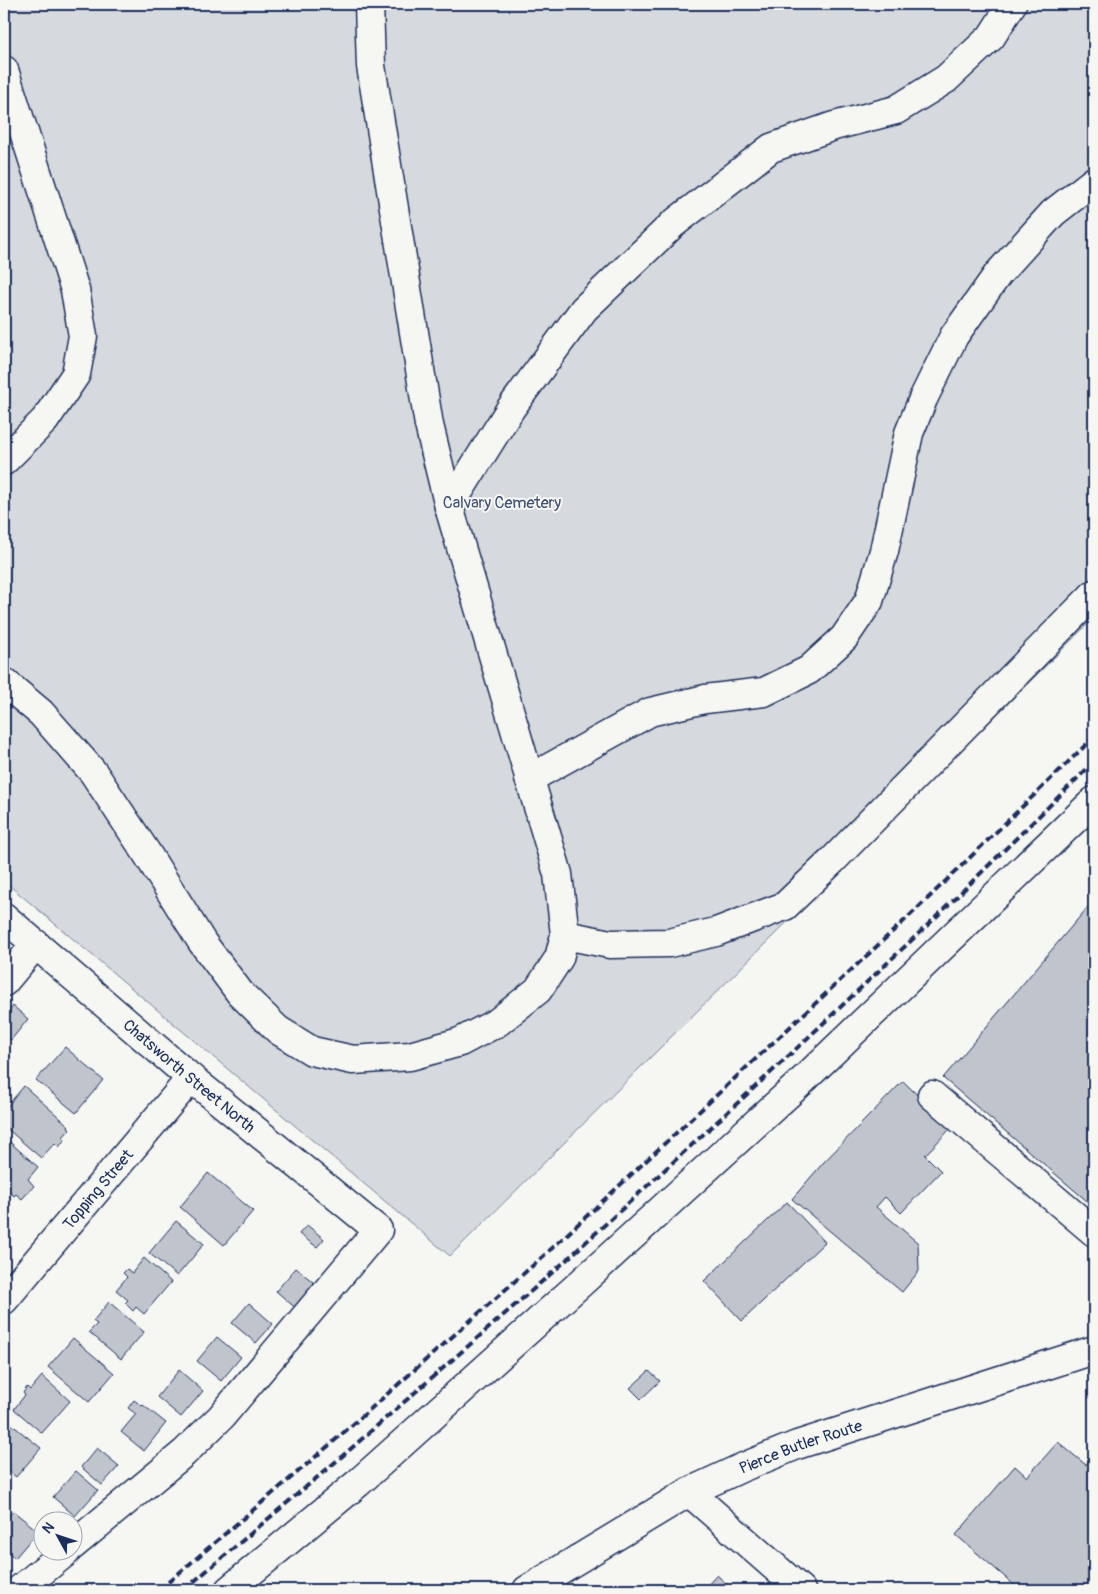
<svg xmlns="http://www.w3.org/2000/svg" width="1098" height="1594" font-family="Pangolin,sans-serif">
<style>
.green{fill:#d6d9dd;stroke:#78849e}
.building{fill:#c0c4cd;stroke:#1b2f5e}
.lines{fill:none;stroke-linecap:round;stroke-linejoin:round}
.minor-casing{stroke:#1b2f5e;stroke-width:31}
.major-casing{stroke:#1b2f5e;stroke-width:31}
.minor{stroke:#f6f6f2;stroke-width:28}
.major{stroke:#f6f6f2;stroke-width:28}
.rail{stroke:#1b2f5e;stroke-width:4;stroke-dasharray:8 4;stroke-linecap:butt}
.labels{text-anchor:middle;stroke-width:4;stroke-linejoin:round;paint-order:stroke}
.park-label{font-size:16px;fill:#405177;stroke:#f6f6f2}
.street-label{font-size:16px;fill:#1b2f5e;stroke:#f6f6f2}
</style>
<rect width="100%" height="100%" fill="#f6f6f2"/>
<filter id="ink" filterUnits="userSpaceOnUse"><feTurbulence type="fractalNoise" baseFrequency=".02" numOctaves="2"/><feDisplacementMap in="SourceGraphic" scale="10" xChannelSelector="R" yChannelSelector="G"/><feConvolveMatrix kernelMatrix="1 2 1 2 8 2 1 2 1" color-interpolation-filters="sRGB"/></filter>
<g filter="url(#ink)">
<!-- green -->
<path class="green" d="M 4,4 L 1094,4 L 1094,618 L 450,1256 L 4,881 Z"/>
<!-- building -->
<g class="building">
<path d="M 1094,900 L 1094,1207 L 943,1078 Z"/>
<path d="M 13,1006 L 28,1019 L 11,1040 L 4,1034 L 4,1017 Z"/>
<path d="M 65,1047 L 103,1080 L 76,1113 L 36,1080 Z"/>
<path d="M 903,1081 L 951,1128 L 925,1155 L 941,1171 L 901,1213 L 885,1197 L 876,1207 L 918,1243 L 919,1271 L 902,1292 L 792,1199 L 823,1163 Z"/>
<path d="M 24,1086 L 69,1126 L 68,1127 L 70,1129 L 63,1137 L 65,1139 L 59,1147 L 55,1143 L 41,1158 L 4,1126 L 4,1110 Z"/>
<path d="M 4,1137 L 38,1167 L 28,1179 L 34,1186 L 22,1199 L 16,1194 L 14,1196 L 4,1187 Z"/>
<path d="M 208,1173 L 253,1211 L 224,1245 L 180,1207 Z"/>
<path d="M 787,1202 L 825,1242 L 742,1321 L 704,1281 Z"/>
<path d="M 176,1221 L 204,1244 L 177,1276 L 149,1253 Z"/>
<path d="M 307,1225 L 324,1239 L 317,1247 L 299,1234 Z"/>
<path d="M 144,1258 L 171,1282 L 144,1314 L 136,1307 L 133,1311 L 125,1303 L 128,1300 L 116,1290 L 127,1277 L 123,1273 L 127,1269 L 132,1273 Z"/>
<path d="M 296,1268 L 319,1287 L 299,1311 L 276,1291 Z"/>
<path d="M 109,1302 L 144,1332 L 121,1359 L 89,1332 L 97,1324 L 93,1321 Z"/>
<path d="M 249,1303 L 273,1324 L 256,1343 L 232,1323 Z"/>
<path d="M 217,1337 L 241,1357 L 221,1381 L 197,1361 Z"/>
<path d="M 73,1338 L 114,1373 L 89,1402 L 48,1367 Z"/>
<path d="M 179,1370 L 203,1391 L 181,1417 L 157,1397 Z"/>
<path d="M 649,1371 L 660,1381 L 641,1399 L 630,1388 Z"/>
<path d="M 42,1376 L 70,1401 L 42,1433 L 14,1409 L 25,1395 L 23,1393 L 27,1387 L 30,1390 Z"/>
<path d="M 134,1400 L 142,1406 L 143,1405 L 166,1423 L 144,1451 L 121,1432 L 136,1414 L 128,1408 Z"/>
<path d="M 6,1420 L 41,1448 L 16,1477 L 4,1467 L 4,1423 Z"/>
<path d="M 1058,1442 L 1086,1465 L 1094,1455 L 1094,1590 L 1020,1590 L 956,1535 L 1015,1466 L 1027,1477 Z"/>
<path d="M 97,1448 L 119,1466 L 102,1485 L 81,1467 Z"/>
<path d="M 76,1471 L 98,1490 L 75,1516 L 53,1497 Z"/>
<path d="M 13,1511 L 38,1531 L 15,1558 L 4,1549 L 4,1522 Z"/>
<path d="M 717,1575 L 733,1590 L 703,1590 Z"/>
</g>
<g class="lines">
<defs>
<g id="minor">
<path d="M 4,70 L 75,290 L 83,336 L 76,374 L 45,420 L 4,461"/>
<path d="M 449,507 L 511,408 L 584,309 L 673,224 L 771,148 L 834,126 L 896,110 L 946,79 L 991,37 L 1012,4"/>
<path d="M 4,682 L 41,713 L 93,772 L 146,852 L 202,942 L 240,993 L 278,1030 L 312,1051 L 353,1060 L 410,1056 L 460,1042 L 498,1022 L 538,990 L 559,958 L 565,935 L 558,874 L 449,507 L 429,425 L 371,66 L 369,4"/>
<path d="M 529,779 L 650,712 L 705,699 L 764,692 L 809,670 L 844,638 L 869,601 L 884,551 L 909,433 L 923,399 L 954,336 L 998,274 L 1053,213 L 1094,181"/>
<path id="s1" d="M 4,917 L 191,1078 L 378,1230 L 221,1417 L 184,1453 L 72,1546"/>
<path d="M 565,935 L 610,944 L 669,943 L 716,932 L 785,906 L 832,861 L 1094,594"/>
<path d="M 4,982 L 36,944"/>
<path d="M 932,1095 L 1094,1232"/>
<path id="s2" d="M 4,1300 L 191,1078"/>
<path d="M 689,1492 L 801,1590"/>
<path d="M 19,1590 L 66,1552"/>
<path d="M 229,1590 L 358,1483 L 582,1282 L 798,1085 L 1094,801"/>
</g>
<g id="major">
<path id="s3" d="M 527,1590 L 689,1492 L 741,1468 L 797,1445 L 1094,1350"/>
</g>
</defs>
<!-- minor casing -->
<use href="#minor" class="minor-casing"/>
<!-- major casing -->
<use href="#major" class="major-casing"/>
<!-- minor -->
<use href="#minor" class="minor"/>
<!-- major -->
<use href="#major" class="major"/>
<!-- rail -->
<g class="rail">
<path d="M 159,1590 L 333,1442 L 548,1252 L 919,907 L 1094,737"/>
<path d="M 184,1590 L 339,1459 L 562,1264 L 780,1064 L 934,919 L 1094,762"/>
</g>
</g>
</g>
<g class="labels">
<!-- park labels -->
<g class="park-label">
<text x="502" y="508">Calvary Cemetery</text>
</g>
<!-- street labels -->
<g class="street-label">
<text dy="6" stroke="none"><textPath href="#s1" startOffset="244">Chatsworth Street North</textPath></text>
<text dy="6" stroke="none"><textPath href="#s2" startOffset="145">Topping Street</textPath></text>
<text dy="6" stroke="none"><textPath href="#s3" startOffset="310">Pierce Butler Route</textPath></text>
</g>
</g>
<!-- margin -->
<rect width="1098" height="1594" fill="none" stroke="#f6f6f2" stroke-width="20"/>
<rect x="10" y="10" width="1078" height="1574" fill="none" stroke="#1b2f5e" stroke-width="2" filter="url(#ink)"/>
<!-- north arrow -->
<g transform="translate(58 1536) rotate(310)"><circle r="24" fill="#f6f6f2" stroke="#9ea6b7"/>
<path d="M0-4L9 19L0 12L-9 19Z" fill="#1b2f5e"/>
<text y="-8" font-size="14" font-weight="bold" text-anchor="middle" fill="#1b2f5e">N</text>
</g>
</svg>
